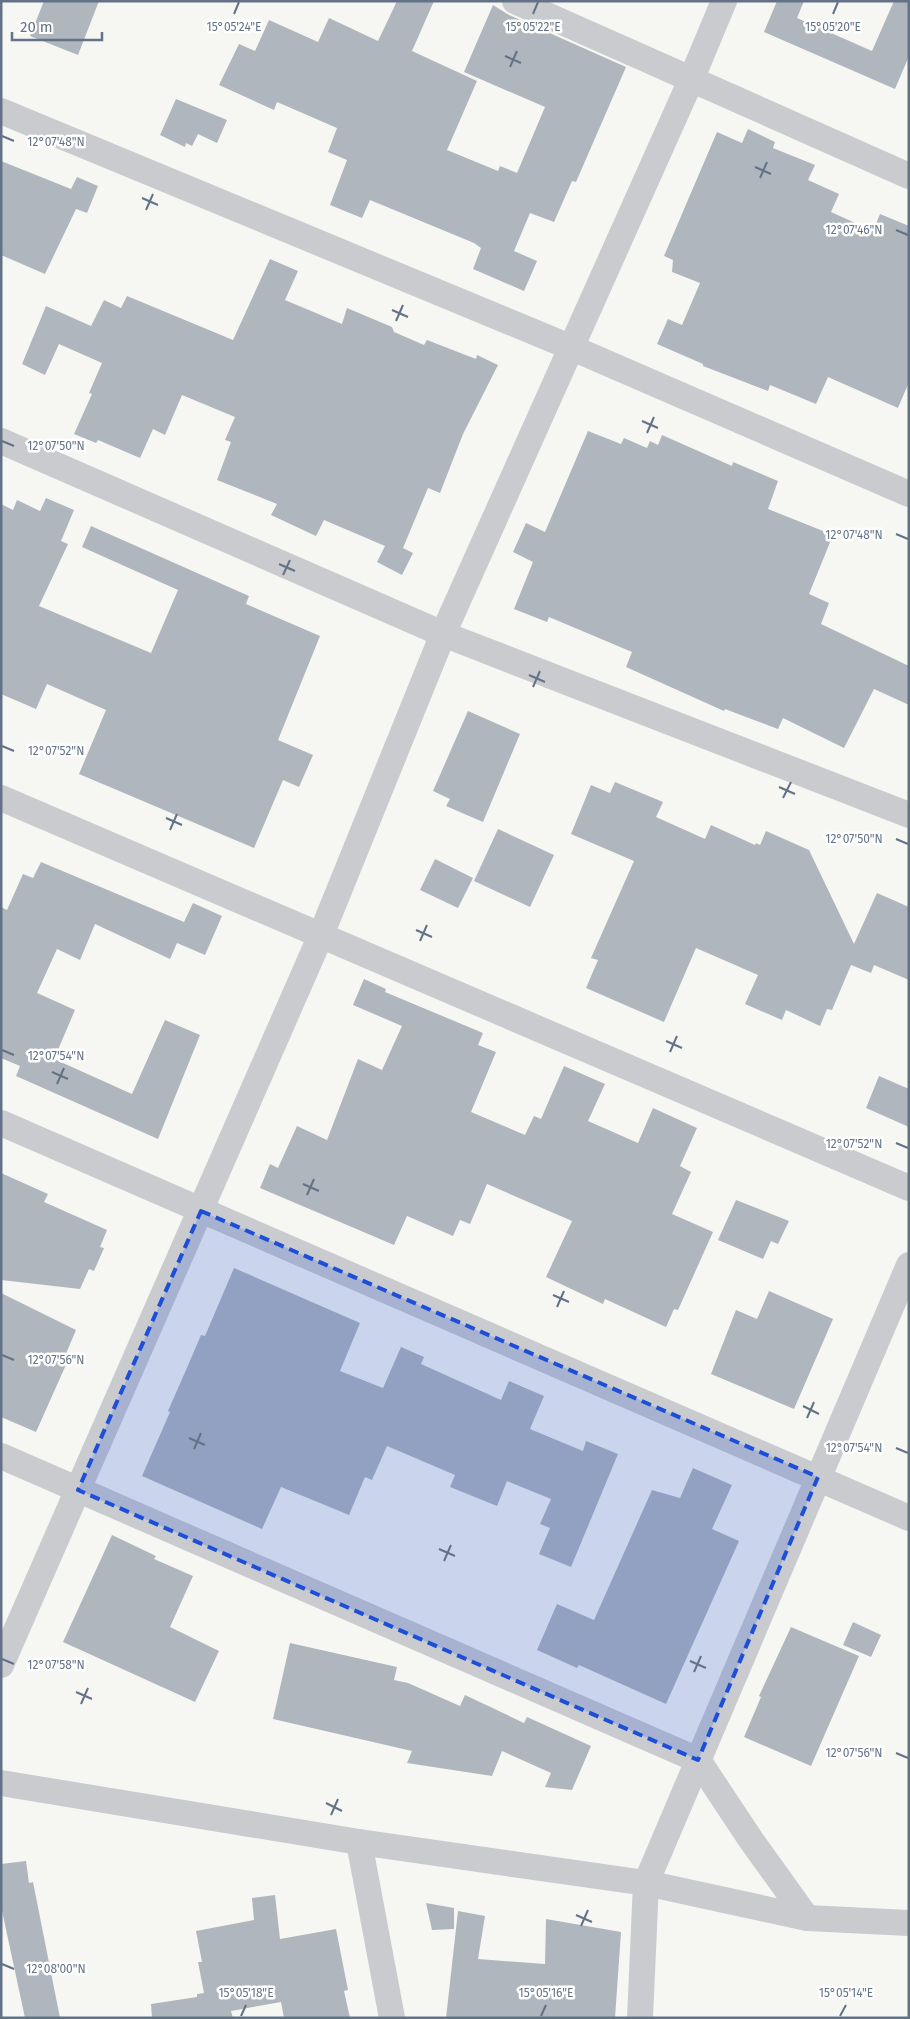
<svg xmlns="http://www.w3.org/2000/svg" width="910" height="2019" font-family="'Fira Sans',sans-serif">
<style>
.building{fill:#b0b6bd}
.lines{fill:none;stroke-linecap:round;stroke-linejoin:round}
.minor{stroke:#c9cbcf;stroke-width:26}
.marked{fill:#1d4ed8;fill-opacity:0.2;stroke:#1d4ed8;stroke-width:4;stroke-dasharray:10 6;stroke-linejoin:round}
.ticks{fill:none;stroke:#637287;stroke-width:2}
.ticks-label{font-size:12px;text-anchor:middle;fill:#637287;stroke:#fff;stroke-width:5;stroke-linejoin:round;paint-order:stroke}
</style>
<rect width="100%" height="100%" fill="#f6f7f3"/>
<!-- building -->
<g class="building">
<path d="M 44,1 L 99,1 L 78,55 L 30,36 Z"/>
<path d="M 397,1 L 434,1 L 412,51 L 477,81 L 447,150 L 498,171 L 500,166 L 517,173 L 545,107 L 464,72 L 493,5 L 509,15 L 626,67 L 576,182 L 572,181 L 554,222 L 530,213 L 514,251 L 537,261 L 524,291 L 473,269 L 481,248 L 474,243 L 370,200 L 362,218 L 330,205 L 347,160 L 328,152 L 337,128 L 277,102 L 274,110 L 219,85 L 239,44 L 255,51 L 269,20 L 318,42 L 329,18 L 378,41 Z"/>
<path d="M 777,1 L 804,1 L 797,18 L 872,51 L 894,1 L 909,1 L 909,56 L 895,89 L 764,32 Z"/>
<path d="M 176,99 L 227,120 L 217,143 L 198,134 L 192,146 L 186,143 L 185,147 L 160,135 Z"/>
<path d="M 748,129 L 775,142 L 773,148 L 815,165 L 808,180 L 839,194 L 831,212 L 873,231 L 880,214 L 909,226 L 909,382 L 898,408 L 828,377 L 816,404 L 770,385 L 768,391 L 703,366 L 703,364 L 657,344 L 668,319 L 682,325 L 700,283 L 672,272 L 673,260 L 664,256 L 717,132 L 742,143 Z"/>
<path d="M 1,161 L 71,189 L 77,177 L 98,186 L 87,213 L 76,209 L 45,274 L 1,255 Z"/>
<path d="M 270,259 L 298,271 L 285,300 L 342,324 L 347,308 L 392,327 L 394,332 L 424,345 L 427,340 L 476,359 L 477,355 L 498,365 L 463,434 L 440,493 L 428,488 L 403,548 L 413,553 L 402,575 L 377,562 L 385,546 L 324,520 L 316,536 L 271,515 L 277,504 L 217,480 L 231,442 L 225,440 L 235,417 L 182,395 L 165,435 L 153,429 L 140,458 L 98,440 L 96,443 L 74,434 L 92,394 L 89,393 L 102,363 L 59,344 L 45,375 L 22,364 L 46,306 L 91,326 L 104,300 L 121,308 L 127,296 L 233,340 Z"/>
<path d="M 588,431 L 621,444 L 624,438 L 647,448 L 650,441 L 658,445 L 662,435 L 732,466 L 733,462 L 778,481 L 768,509 L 833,535 L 809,594 L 829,603 L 821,624 L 909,666 L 909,705 L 874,689 L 844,748 L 783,718 L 778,729 L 725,709 L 724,711 L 626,667 L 632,652 L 549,617 L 547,622 L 514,609 L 533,562 L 513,552 L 526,523 L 545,532 Z"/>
<path d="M 46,498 L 74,510 L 61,541 L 68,544 L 39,606 L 151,653 L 178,590 L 82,547 L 91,526 L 249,596 L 246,604 L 320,636 L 278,740 L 313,755 L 299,787 L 283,780 L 254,848 L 79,774 L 106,710 L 47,684 L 36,709 L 1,694 L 1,504 L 13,510 L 17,500 L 40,511 Z"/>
<path d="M 468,711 L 520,734 L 483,822 L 446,806 L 450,799 L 433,791 Z"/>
<path d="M 615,782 L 663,802 L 656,817 L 705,839 L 711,825 L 755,845 L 756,843 L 760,845 L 766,831 L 809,850 L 854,944 L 877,893 L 909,907 L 909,980 L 874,965 L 871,973 L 851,965 L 832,1010 L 827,1009 L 820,1026 L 786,1010 L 782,1020 L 745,1004 L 758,975 L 696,948 L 664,1022 L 586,988 L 598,960 L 591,958 L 634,861 L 571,834 L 591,785 L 610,793 Z"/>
<path d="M 498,829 L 554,855 L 530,907 L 474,881 Z"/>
<path d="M 435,859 L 473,878 L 458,908 L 420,890 Z"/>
<path d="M 41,862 L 184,922 L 193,903 L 222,916 L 205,955 L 177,943 L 170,959 L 95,924 L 80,960 L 57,949 L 37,993 L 75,1010 L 54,1059 L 132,1094 L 165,1020 L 200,1035 L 158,1139 L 16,1076 L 20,1066 L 1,1058 L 1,907 L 7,910 L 23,874 L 33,878 Z"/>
<path d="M 364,979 L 386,989 L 385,992 L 483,1033 L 478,1045 L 496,1052 L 471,1112 L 525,1135 L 534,1116 L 541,1119 L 564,1066 L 605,1084 L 588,1121 L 638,1143 L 653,1108 L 697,1128 L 680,1166 L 691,1172 L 672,1214 L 713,1232 L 678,1310 L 674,1309 L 666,1327 L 605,1299 L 603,1304 L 546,1277 L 572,1221 L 487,1184 L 470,1224 L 460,1220 L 453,1236 L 407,1216 L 394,1245 L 260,1188 L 270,1164 L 278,1168 L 297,1126 L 327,1140 L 358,1059 L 382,1070 L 402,1026 L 353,1005 Z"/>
<path d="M 879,1076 L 909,1089 L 909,1127 L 866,1108 Z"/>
<path d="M 1,1173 L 48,1194 L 44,1202 L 107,1230 L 100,1247 L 104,1248 L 94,1271 L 89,1269 L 80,1289 L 1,1280 Z"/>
<path d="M 736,1200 L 789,1221 L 778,1244 L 771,1241 L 763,1259 L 718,1240 Z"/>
<path d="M 234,1268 L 360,1323 L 340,1371 L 383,1388 L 401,1347 L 424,1357 L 421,1364 L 501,1400 L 509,1381 L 544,1396 L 530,1429 L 583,1451 L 586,1441 L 618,1454 L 571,1567 L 539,1554 L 550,1528 L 540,1524 L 551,1499 L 507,1481 L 497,1506 L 450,1487 L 455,1475 L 387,1446 L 372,1480 L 365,1477 L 349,1515 L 281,1487 L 262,1529 L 142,1476 L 170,1412 L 168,1411 L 186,1370 L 201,1335 L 205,1336 Z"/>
<path d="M 769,1291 L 833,1319 L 794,1409 L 711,1374 L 736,1310 L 757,1319 Z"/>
<path d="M 1,1293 L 76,1330 L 65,1356 L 69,1358 L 36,1432 L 1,1417 Z"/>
<path d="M 693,1468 L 732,1485 L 712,1529 L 739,1541 L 666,1704 L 579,1665 L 577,1668 L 537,1650 L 557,1604 L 594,1620 L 652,1490 L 680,1498 Z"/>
<path d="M 112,1535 L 156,1556 L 154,1559 L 193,1576 L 170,1627 L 219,1651 L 195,1702 L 63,1642 Z"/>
<path d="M 853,1622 L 881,1635 L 871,1657 L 843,1645 Z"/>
<path d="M 791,1627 L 859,1656 L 811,1766 L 744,1737 L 761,1697 L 759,1696 Z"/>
<path d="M 290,1643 L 397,1667 L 394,1680 L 408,1683 L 460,1706 L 465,1695 L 524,1723 L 527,1717 L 591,1746 L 572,1790 L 545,1787 L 551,1773 L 502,1751 L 492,1776 L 407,1763 L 412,1751 L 273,1719 Z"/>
<path d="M 26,1861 L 29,1883 L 33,1882 L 60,2018 L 25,2018 L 1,1906 L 1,1864 Z"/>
<path d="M 275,1895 L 280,1939 L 336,1929 L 348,1990 L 344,1991 L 350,2018 L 284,2018 L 281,2002 L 231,2011 L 233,2018 L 152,2018 L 151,2004 L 197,1997 L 197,1994 L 204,1993 L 198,1962 L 202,1962 L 196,1931 L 254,1920 L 252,1898 Z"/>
<path d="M 426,1903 L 454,1908 L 454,1929 L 432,1930 Z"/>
<path d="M 458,1911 L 485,1916 L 478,1959 L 545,1964 L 546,1919 L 621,1932 L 615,2018 L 446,2018 Z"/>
</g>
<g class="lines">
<!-- minor -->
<g class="minor">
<path d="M 515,1 L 909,176"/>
<path d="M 1,111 L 570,347 L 909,494"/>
<path d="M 1,441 L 443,634 L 909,815"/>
<path d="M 1,798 L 909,1188"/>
<path d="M 1,1123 L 909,1518"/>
<path d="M 1,1456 L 698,1760 L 751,1840 L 807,1918"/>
<path d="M 1,1665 L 321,935 L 443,634 L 691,80 L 724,1"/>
<path d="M 1,1783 L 359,1842 L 646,1883 L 807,1918 L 909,1923"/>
<path d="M 359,1842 L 392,2018"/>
<path d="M 640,2018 L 646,1883 L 909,1265"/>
</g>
</g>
<!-- marked area -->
<path class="marked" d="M 201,1211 L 818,1477 L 698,1760 L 78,1490 Z"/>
<!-- ticks -->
<path class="ticks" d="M 234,14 L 239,2M 533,14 L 538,2M 833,14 L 838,2M 505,56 L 521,63M 510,67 L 517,51M 2,136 L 14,141M 755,167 L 771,174M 760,178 L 767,162M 142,198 L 158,205M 146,210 L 153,194M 896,230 L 908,235M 392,310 L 408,317M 396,321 L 403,305M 642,421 L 658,428M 647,433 L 654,417M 2,441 L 14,446M 896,534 L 908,539M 279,564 L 295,571M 283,575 L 290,560M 529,675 L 545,682M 533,687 L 540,671M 2,746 L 14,751M 779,787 L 795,794M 783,798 L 791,782M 166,818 L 182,825M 170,830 L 177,814M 896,839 L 908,844M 416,930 L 432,937M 420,941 L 427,925M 666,1041 L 682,1048M 2,1050 L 14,1055M 670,1052 L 677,1036M 52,1072 L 68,1079M 57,1084 L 64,1068M 896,1143 L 908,1148M 303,1184 L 319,1191M 307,1195 L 314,1179M 553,1295 L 569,1302M 557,1307 L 564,1291M 2,1355 L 14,1360M 803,1406 L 819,1414M 807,1418 L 814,1402M 189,1438 L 205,1445M 896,1448 L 908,1453M 194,1449 L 201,1433M 439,1549 L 455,1556M 444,1561 L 451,1545M 2,1659 L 14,1664M 690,1661 L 706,1668M 694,1672 L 701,1656M 76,1692 L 92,1699M 81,1704 L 88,1688M 896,1753 L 908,1758M 326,1803 L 342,1811M 331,1815 L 338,1799M 576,1915 L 592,1922M 581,1926 L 588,1910M 2,1964 L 14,1969M 241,2016 L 246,2005M 541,2016 L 546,2005M 840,2016 L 846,2005"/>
<g class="ticks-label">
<text x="533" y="31">15°05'22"E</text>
<text x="833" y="31">15°05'20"E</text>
<text x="234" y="31">15°05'24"E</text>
<text x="56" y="146">12°07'48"N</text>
<text x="854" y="234">12°07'46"N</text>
<text x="56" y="450">12°07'50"N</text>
<text x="854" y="539">12°07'48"N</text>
<text x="56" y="755">12°07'52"N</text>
<text x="854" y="843">12°07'50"N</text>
<text x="56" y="1060">12°07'54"N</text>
<text x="854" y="1148">12°07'52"N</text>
<text x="56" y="1364">12°07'56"N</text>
<text x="854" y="1452">12°07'54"N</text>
<text x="56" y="1669">12°07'58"N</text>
<text x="854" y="1757">12°07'56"N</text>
<text x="56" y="1973">12°08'00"N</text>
<text x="246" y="1997">15°05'18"E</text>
<text x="546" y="1997">15°05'16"E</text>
<text x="846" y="1997">15°05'14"E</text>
</g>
<!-- border -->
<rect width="910" height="2019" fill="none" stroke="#637287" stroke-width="5"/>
<!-- scale -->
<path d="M12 32v8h90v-8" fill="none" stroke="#637287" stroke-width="2.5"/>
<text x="20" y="32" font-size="15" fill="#637287" stroke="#ffffff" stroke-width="4" paint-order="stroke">20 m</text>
</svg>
